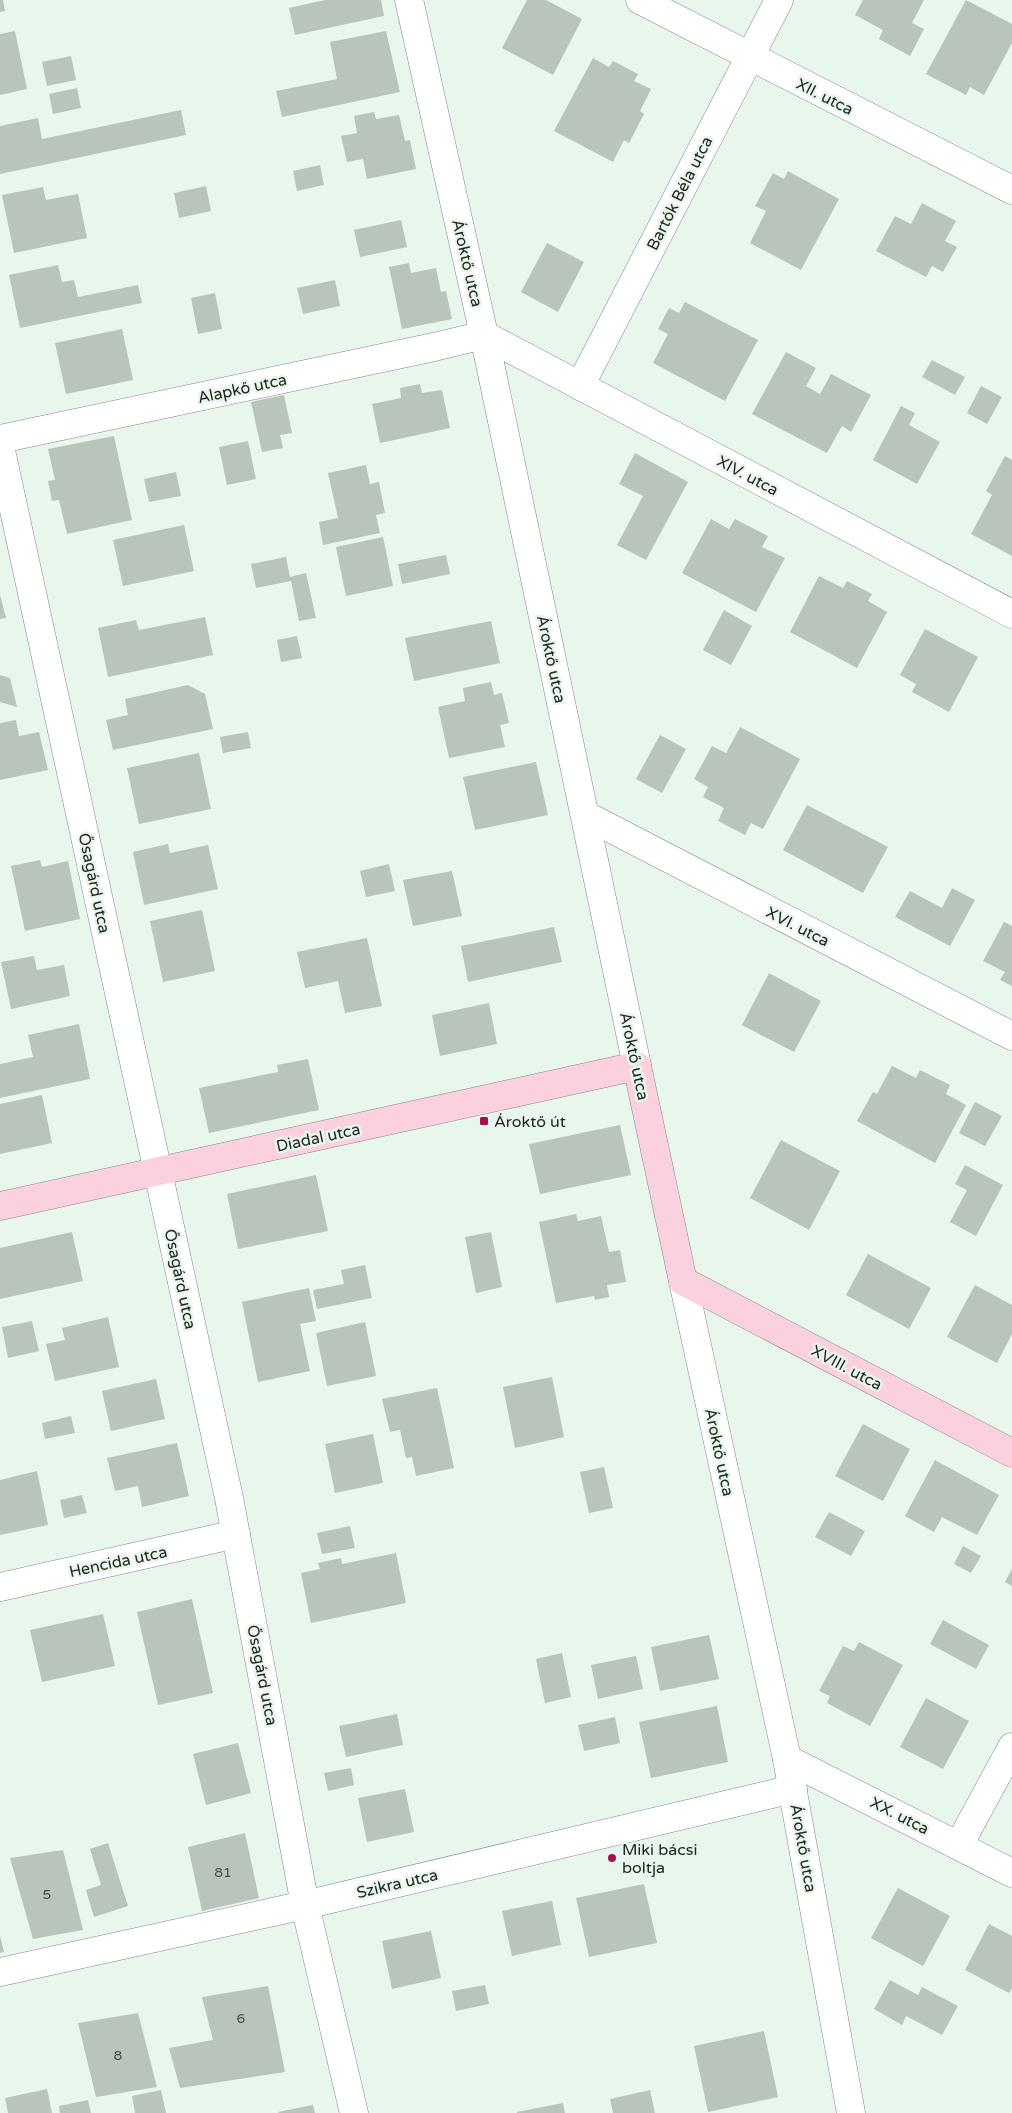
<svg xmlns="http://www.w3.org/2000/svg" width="1012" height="2113" font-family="'Varela Round',sans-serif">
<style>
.building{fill:#b9c5bb}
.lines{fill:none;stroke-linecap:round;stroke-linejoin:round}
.street-casing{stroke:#7f8a81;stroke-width:29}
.secondary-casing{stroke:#7f8a81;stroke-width:29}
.street{stroke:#fff;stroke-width:28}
.secondary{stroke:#fcd1de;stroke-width:28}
.poi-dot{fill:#a30f4f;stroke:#e9f6eb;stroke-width:2}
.labels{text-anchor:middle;stroke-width:5;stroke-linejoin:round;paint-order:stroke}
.number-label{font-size:14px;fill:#464d48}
.street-label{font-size:16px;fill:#202521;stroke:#e9f6eb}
.poi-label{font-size:16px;fill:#202521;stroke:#e9f6eb;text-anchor:start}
</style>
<rect width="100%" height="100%" fill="#e9f6eb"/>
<!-- building -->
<g class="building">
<path d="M 0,0 L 3,0 L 5,11 L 0,12 Z"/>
<path d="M 381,0 L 384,16 L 295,35 L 289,8 L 325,0 Z"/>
<path d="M 527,0 L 546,0 L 582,19 L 553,75 L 502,48 Z"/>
<path d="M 863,0 L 924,0 L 912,23 L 924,29 L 910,56 L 879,39 L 883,30 L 855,15 Z"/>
<path d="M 966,0 L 1012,24 L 1012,43 L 984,95 L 970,87 L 966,95 L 926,74 Z"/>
<path d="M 15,31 L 27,89 L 0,95 L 0,34 Z"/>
<path d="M 386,31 L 400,92 L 282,117 L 276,91 L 337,79 L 330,42 Z"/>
<path d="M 71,56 L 76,80 L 47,86 L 42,62 Z"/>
<path d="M 593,58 L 609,67 L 613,61 L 638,74 L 634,81 L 651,89 L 640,111 L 644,114 L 629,143 L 624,140 L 613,162 L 554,131 Z"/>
<path d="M 77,88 L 81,108 L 53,114 L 49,94 Z"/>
<path d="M 181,110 L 186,135 L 0,174 L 0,126 L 38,118 L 42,139 Z"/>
<path d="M 374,112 L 376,119 L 399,115 L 405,141 L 410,140 L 416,169 L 367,179 L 363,159 L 347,162 L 341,136 L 357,133 L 354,116 Z"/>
<path d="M 320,165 L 324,185 L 297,191 L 293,171 Z"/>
<path d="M 788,171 L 839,199 L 801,270 L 750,243 L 766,211 L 755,206 L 773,173 L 784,179 Z"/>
<path d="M 206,186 L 211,211 L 179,218 L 174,193 Z"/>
<path d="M 43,187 L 46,200 L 78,194 L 87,238 L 14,253 L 2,195 Z"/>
<path d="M 922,203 L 956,221 L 945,241 L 957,247 L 943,272 L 932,266 L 926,277 L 876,251 L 895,216 L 911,224 Z"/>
<path d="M 401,220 L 407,247 L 360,257 L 354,230 Z"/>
<path d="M 547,243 L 584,262 L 558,312 L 521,292 Z"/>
<path d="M 409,263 L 411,273 L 436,268 L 441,292 L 446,291 L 452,319 L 402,329 L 389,267 Z"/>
<path d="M 58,265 L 62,282 L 74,280 L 78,297 L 138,285 L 142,303 L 20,328 L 9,275 Z"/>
<path d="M 335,280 L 340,306 L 303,314 L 297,288 Z"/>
<path d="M 215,293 L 222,329 L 198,334 L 191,298 Z"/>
<path d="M 685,302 L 758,340 L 725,401 L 653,363 L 668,334 L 658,329 L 669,308 L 679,313 Z"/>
<path d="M 122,329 L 133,380 L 66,394 L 55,343 Z"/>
<path d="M 786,352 L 816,368 L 806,386 L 820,394 L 831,374 L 871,395 L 851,432 L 842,426 L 827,453 L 752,414 Z"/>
<path d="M 932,360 L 965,377 L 955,395 L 922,377 Z"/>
<path d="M 420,384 L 422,393 L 442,390 L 450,428 L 380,443 L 372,404 L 401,398 L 400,388 Z"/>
<path d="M 981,386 L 1002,397 L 987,424 L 967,413 Z"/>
<path d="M 284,395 L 292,433 L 280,435 L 283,448 L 262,452 L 251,402 Z"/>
<path d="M 901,406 L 915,413 L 909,425 L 940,442 L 917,484 L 873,460 Z"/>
<path d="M 114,436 L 132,520 L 67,534 L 59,500 L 52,501 L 48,481 L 55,480 L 48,449 Z"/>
<path d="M 248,441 L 256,479 L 227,485 L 219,447 Z"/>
<path d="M 635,453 L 688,482 L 646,560 L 617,545 L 643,496 L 619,484 Z"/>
<path d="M 1005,456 L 1012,460 L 1012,556 L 971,534 L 992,495 L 986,491 Z"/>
<path d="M 366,465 L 370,484 L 379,482 L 385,513 L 376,515 L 380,533 L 323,545 L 319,522 L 338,518 L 328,473 Z"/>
<path d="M 176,472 L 181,496 L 149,502 L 144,479 Z"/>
<path d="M 711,519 L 729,529 L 735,519 L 768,536 L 762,547 L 785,558 L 756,612 L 682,573 Z"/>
<path d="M 184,525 L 194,571 L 123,586 L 113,540 Z"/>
<path d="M 383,537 L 393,586 L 346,596 L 336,547 Z"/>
<path d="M 446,555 L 450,574 L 402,584 L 398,564 Z"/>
<path d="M 286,557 L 290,577 L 306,573 L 316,618 L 299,621 L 291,581 L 256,588 L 251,564 Z"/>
<path d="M 819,576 L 843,588 L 847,581 L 872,594 L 868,601 L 887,612 L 857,668 L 790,632 Z"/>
<path d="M 0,595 L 6,618 L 0,619 Z"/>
<path d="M 724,610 L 752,626 L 731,665 L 703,650 Z"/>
<path d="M 205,617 L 213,655 L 108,677 L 98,628 L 136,620 L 139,630 Z"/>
<path d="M 491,621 L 500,663 L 414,681 L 405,638 Z"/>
<path d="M 925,629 L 978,657 L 949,712 L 912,692 L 916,684 L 900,675 Z"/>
<path d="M 297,636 L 302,658 L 281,662 L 277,640 Z"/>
<path d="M 0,675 L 10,678 L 17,707 L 0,702 Z"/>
<path d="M 491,682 L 494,695 L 502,693 L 509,723 L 500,725 L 505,747 L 449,758 L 438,707 L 465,701 L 463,688 Z"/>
<path d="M 188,685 L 205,694 L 213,729 L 113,750 L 106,720 L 128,715 L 125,699 Z"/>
<path d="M 16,720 L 19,736 L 39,732 L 48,770 L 0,780 L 0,723 Z"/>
<path d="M 740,727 L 800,759 L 763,829 L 751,823 L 745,835 L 718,821 L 724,808 L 703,797 L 708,787 L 694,779 L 712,746 L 726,753 Z"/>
<path d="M 248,732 L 251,748 L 223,753 L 220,737 Z"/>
<path d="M 660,735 L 686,749 L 662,793 L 636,779 Z"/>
<path d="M 199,753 L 211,809 L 139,824 L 127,768 Z"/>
<path d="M 536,762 L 548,815 L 475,830 L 463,777 Z"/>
<path d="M 807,805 L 888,847 L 863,893 L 783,850 Z"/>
<path d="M 168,844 L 170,853 L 208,845 L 218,889 L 144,905 L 133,852 Z"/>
<path d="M 40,860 L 42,867 L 68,861 L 80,919 L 25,931 L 11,866 Z"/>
<path d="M 389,864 L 395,891 L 366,897 L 360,871 Z"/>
<path d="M 452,871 L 462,916 L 413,926 L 403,880 Z"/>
<path d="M 952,888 L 975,900 L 950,946 L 895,917 L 910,891 L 942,908 Z"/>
<path d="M 202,910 L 215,971 L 163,982 L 150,921 Z"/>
<path d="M 1004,922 L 1012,926 L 1012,986 L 1000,980 L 1005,972 L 983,961 Z"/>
<path d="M 554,927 L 562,962 L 468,982 L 461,946 Z"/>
<path d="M 367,938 L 382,1006 L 345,1013 L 338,981 L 305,988 L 297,952 Z"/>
<path d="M 34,956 L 37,970 L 64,965 L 70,996 L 11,1009 L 1,962 Z"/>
<path d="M 769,973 L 821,1001 L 794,1052 L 742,1025 Z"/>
<path d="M 489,1003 L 497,1044 L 440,1056 L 432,1015 Z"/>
<path d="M 79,1024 L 90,1079 L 0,1098 L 0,1064 L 33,1057 L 28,1035 Z"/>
<path d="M 308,1059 L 319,1110 L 209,1133 L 199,1088 L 278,1072 L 277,1065 Z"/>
<path d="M 892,1066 L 916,1078 L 920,1070 L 950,1085 L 946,1094 L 966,1105 L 935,1163 L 857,1121 L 873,1092 L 877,1094 Z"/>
<path d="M 42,1095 L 52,1143 L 0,1154 L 0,1104 Z"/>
<path d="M 975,1102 L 1002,1116 L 985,1146 L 959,1133 Z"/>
<path d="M 620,1125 L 631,1175 L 540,1194 L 529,1144 Z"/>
<path d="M 781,1140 L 840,1171 L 809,1230 L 750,1198 Z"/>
<path d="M 965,1165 L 1003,1185 L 976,1236 L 950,1222 L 967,1190 L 955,1184 Z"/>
<path d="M 316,1175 L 328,1231 L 238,1249 L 227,1194 Z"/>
<path d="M 576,1214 L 578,1221 L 601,1216 L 609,1252 L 620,1250 L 626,1282 L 607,1285 L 609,1297 L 595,1300 L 594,1296 L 556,1303 L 539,1222 Z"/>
<path d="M 72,1232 L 83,1281 L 0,1299 L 0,1248 Z"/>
<path d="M 491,1232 L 502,1287 L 476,1293 L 465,1237 Z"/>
<path d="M 868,1254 L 931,1288 L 909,1329 L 846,1295 Z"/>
<path d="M 365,1265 L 372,1298 L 317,1309 L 313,1290 L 344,1284 L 341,1270 Z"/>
<path d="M 975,1285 L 1012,1305 L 1012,1334 L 997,1363 L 947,1337 Z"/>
<path d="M 309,1288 L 316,1321 L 300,1324 L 310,1371 L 258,1382 L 242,1302 Z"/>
<path d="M 108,1317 L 119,1367 L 55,1381 L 46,1344 L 65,1340 L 62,1328 Z"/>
<path d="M 32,1321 L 39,1351 L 8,1358 L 2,1327 Z"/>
<path d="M 365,1322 L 376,1376 L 327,1386 L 316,1333 Z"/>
<path d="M 552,1377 L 564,1437 L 515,1448 L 503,1387 Z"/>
<path d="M 156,1379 L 165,1419 L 111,1431 L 102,1391 Z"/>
<path d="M 437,1388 L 454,1468 L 416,1476 L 412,1457 L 406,1458 L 400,1430 L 390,1432 L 382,1399 Z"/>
<path d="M 71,1416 L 75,1433 L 45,1439 L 42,1423 Z"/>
<path d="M 863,1424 L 910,1449 L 883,1501 L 835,1476 Z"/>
<path d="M 373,1434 L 383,1483 L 335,1493 L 325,1444 Z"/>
<path d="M 177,1443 L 189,1496 L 142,1507 L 138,1486 L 115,1491 L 107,1458 Z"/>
<path d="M 935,1460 L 999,1495 L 977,1535 L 942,1517 L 934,1532 L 905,1516 Z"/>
<path d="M 604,1467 L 613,1508 L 589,1513 L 580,1472 Z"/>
<path d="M 37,1471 L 48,1525 L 0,1535 L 0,1480 Z"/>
<path d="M 82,1495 L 87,1513 L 64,1518 L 60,1500 Z"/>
<path d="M 829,1512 L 865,1531 L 851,1556 L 815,1537 Z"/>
<path d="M 350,1526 L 355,1548 L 322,1554 L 317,1533 Z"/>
<path d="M 963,1546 L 981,1556 L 971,1573 L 954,1564 Z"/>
<path d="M 396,1553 L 406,1603 L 311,1623 L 301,1573 L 320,1569 L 318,1563 L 341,1558 L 342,1564 Z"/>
<path d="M 1012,1569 L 1012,1586 L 1005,1582 Z"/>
<path d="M 192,1599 L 213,1693 L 158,1705 L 137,1612 Z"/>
<path d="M 103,1614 L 115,1666 L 42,1682 L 30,1630 Z"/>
<path d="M 943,1620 L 989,1645 L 976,1669 L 930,1644 Z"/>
<path d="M 709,1635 L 719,1679 L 660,1691 L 651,1647 Z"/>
<path d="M 859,1642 L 903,1665 L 870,1726 L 827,1703 L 830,1696 L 819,1691 L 843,1646 L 854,1651 Z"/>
<path d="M 562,1653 L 571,1697 L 545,1703 L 536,1659 Z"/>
<path d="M 636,1656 L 643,1689 L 598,1699 L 591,1665 Z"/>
<path d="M 926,1698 L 969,1721 L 943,1769 L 900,1747 Z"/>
<path d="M 717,1706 L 728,1762 L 651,1778 L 639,1722 Z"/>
<path d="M 397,1714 L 403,1745 L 346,1757 L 339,1726 Z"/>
<path d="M 615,1717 L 620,1743 L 584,1751 L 578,1725 Z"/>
<path d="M 238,1743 L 251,1793 L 206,1805 L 193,1754 Z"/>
<path d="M 351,1768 L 354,1785 L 328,1791 L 324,1773 Z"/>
<path d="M 405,1789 L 414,1832 L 367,1842 L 358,1798 Z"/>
<path d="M 245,1833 L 259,1898 L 202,1911 L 188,1847 Z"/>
<path d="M 108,1843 L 128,1906 L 94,1917 L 86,1890 L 101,1885 L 90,1849 Z"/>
<path d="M 63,1850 L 83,1930 L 33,1939 L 10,1858 Z"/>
<path d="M 644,1884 L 657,1943 L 589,1957 L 576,1898 Z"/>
<path d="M 898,1888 L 950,1916 L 923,1966 L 871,1938 Z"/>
<path d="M 552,1901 L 561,1945 L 512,1956 L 502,1911 Z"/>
<path d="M 989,1924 L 1012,1936 L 1012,1988 L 1009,1993 L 965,1970 Z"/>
<path d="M 431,1931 L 441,1978 L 392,1989 L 382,1941 Z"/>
<path d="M 0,1936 L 4,1952 L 0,1953 Z"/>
<path d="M 890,1980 L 918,1995 L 922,1987 L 958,2006 L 942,2035 L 906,2016 L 902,2025 L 874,2009 Z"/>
<path d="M 485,1985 L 489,2004 L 456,2011 L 452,1991 Z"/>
<path d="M 268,1986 L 285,2072 L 180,2088 L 169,2048 L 213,2040 L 202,1997 Z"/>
<path d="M 138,2013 L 157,2087 L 96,2097 L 78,2023 Z"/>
<path d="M 764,2031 L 778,2097 L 708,2112 L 694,2046 Z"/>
<path d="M 47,2089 L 52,2113 L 8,2113 L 5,2098 Z"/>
<path d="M 161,2090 L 166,2113 L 135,2113 L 132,2096 Z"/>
<path d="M 650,2090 L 655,2113 L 613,2113 L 610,2099 Z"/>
<path d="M 88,2100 L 91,2113 L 60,2113 L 59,2106 Z"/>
<path d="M 563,2103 L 565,2113 L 517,2113 L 517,2112 Z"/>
<path d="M 313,2105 L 315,2113 L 279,2113 L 278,2112 Z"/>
</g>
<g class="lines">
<defs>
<g id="street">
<path d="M 409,0 L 484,335 L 637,1066"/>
<path d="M 640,0 L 1012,190"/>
<path d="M 580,386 L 779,0"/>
<path d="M 0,439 L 434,347 L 484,335 L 1012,614"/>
<path d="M 0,446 L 229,1498 L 305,1905 L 354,2113"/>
<path d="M 585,815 L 1012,1036"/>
<path d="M 683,1281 L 787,1759 L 851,2113"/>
<path d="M 0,1587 L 236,1534"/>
<path d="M 787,1759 L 1012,1873"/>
<path d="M 959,1845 L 1012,1747"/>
<path d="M 0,1972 L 305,1905 L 793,1789"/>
</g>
<path id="secondary" d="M 0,1206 L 637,1066 L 683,1281 L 1012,1453"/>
</defs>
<!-- street casing -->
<use href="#street" class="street-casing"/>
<!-- secondary casing -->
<use href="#secondary" class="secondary-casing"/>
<!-- street -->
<use href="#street" class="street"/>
<!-- secondary -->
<use href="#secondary" class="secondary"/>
</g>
<!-- markers -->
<g class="poi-dot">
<rect x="479" y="1116" width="10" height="10" rx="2.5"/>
<circle cx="612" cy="1858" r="5"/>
</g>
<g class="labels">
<!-- number labels -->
<g class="number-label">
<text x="223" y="1877">81</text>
<text x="47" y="1899">5</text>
<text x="241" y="2023">6</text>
<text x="118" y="2060">8</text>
</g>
<!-- street labels -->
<g class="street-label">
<text transform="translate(825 96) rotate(27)" y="6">XII. utca</text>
<text transform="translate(679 193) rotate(-63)" y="6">Bartók Béla utca</text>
<text transform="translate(468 263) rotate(77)" y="6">Ároktő utca</text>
<text transform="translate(242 388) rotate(-12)" y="6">Alapkő utca</text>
<text transform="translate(748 475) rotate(28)" y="6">XIV. utca</text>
<text transform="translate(552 659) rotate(78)" y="6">Ároktő utca</text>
<text transform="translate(95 883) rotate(78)" y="6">Ősagárd utca</text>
<text transform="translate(798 926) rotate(27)" y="6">XVI. utca</text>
<text transform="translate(635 1056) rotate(78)" y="6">Ároktő utca</text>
<text transform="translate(318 1137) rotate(-12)" y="6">Diadal utca</text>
<text transform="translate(181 1279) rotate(78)" y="6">Ősagárd utca</text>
<text transform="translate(847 1367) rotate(28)" y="6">XVIII. utca</text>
<text transform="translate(720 1452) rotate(78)" y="6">Ároktő utca</text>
<text transform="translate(118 1561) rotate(-12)" y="6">Hencida utca</text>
<text transform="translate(263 1675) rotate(79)" y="6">Ősagárd utca</text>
<text transform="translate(900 1815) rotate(27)" y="6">XX. utca</text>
<text transform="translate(804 1848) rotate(80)" y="6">Ároktő utca</text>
<text transform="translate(397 1883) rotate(-13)" y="6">Szikra utca</text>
</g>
<!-- poi labels -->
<g class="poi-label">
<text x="494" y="1127">Ároktő út</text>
<text x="622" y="1855">Miki bácsi<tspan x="622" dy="18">boltja</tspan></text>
</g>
</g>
</svg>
